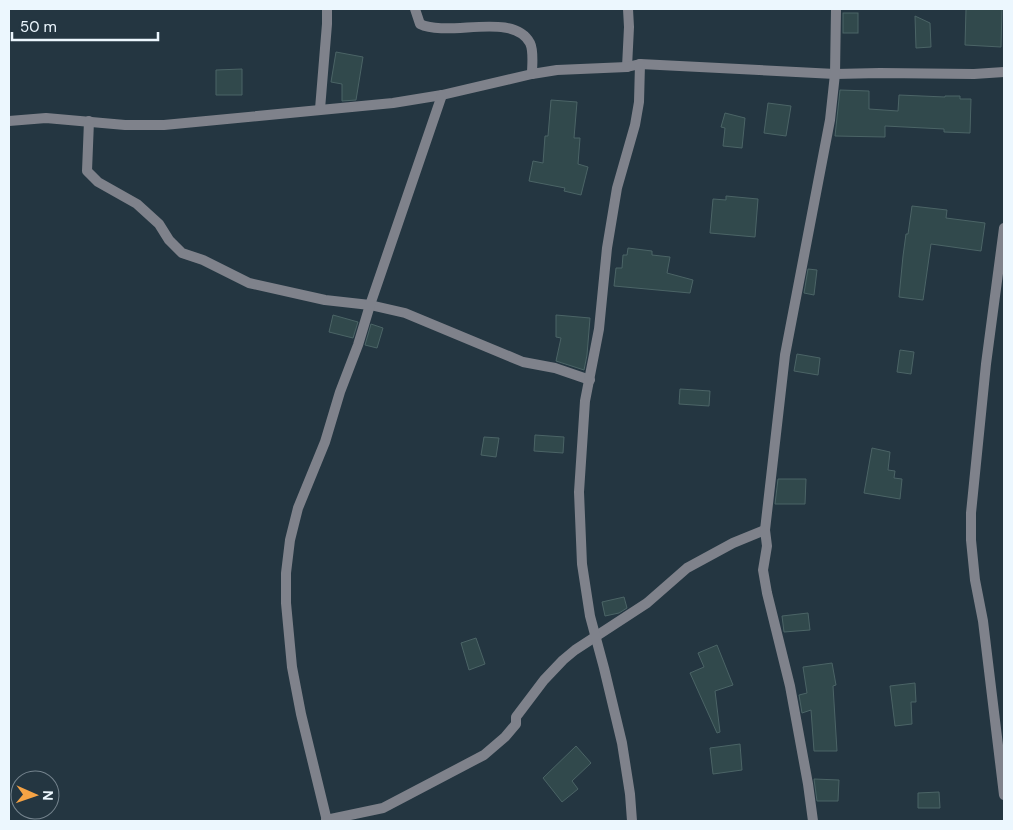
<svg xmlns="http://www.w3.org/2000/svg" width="1013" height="830" font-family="'DM Sans',sans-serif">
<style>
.building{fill:#31494c;stroke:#4b6466}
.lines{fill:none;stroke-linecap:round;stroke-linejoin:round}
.street{stroke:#7f828b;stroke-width:10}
</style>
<rect width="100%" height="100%" fill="#243641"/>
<!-- building -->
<g class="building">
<path d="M 966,9 L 1002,9 L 1001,47 L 965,45 Z"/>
<rect x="843" y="13" width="15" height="20"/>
<path d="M 915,16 L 930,23 L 931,47 L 916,48 Z"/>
<path d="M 336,52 L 363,57 L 356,100 L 342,101 L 342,84 L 331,82 Z"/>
<path d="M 242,69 L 242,95 L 216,95 L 216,70 Z"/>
<path d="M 840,90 L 869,91 L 869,109 L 898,111 L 899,95 L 945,97 L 945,96 L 960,96 L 960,99 L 971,99 L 970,133 L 944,132 L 944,129 L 885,126 L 885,137 L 835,136 Z"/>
<path d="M 551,100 L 577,102 L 574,138 L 580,138 L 578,164 L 588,167 L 581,195 L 564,191 L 565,188 L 529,181 L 533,161 L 543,163 L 545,136 L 548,136 Z"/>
<path d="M 768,103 L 791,106 L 786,136 L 764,133 Z"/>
<path d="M 725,113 L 745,118 L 742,148 L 723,146 L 725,128 L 721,127 Z"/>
<path d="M 726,196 L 758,199 L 755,237 L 710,233 L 713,199 L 726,200 Z"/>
<path d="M 912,206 L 947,210 L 946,218 L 985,223 L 981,251 L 931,244 L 923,300 L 899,297 L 903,256 L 906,234 L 908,234 Z"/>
<path d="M 628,248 L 652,251 L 652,255 L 670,257 L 667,273 L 693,280 L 690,293 L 614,286 L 616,268 L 622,268 L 623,255 L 627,255 Z"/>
<path d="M 808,269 L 817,270 L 814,295 L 804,293 Z"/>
<path d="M 333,315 L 358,322 L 353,338 L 329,332 Z"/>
<path d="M 556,315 L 590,318 L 587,355 L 584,370 L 556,361 L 561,338 L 556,337 Z"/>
<path d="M 371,324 L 383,328 L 377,348 L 365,345 Z"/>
<path d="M 900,350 L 914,352 L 911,374 L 897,372 Z"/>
<path d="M 797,354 L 820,358 L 818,375 L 794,371 Z"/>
<path d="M 680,389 L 710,391 L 709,406 L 679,404 Z"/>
<path d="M 535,435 L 564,437 L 563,453 L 534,451 Z"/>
<path d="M 484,437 L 499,438 L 496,457 L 481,455 Z"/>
<path d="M 872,448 L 890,452 L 888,470 L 895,471 L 894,478 L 902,479 L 900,499 L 864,493 Z"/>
<path d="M 778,479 L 806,479 L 805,504 L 775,504 Z"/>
<path d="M 624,597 L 627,608 L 619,613 L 605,616 L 602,602 Z"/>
<path d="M 808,613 L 810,630 L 784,632 L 782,616 Z"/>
<path d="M 476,638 L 485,664 L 469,670 L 461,643 Z"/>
<path d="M 717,645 L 733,685 L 715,691 L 720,732 L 717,733 L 690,673 L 704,667 L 698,653 Z"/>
<path d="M 832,663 L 836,685 L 833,686 L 837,751 L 814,751 L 811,710 L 802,713 L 799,695 L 807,693 L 803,667 Z"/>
<path d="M 915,683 L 916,702 L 911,702 L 912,724 L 895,726 L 890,686 Z"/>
<path d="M 740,744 L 742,770 L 713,774 L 710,748 Z"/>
<path d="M 576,746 L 591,763 L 572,781 L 578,789 L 562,802 L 543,778 Z"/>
<path d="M 814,779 L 839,780 L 838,801 L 817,801 Z"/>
<path d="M 939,792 L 940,808 L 918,808 L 918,793 Z"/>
</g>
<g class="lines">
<!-- street -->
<g class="street">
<path d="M 415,9 L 420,24 C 448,38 513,11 530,43 C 534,51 532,65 532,74"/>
<path d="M 627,67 L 629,27 L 628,9"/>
<path d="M 320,109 L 327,24 L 327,9"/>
<path d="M 9,121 L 46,118 L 125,125 L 164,125 L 393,103 L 442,95 L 532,74 L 557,70 L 627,67 L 640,64 L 835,74 L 880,73 L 974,74 L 1004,72"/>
<path d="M 89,121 L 87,171 L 98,182 L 137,204 L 159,224 L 169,240 L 182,253 L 203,260 L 249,283 L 325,300 L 370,305 L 405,313 L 523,362 L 555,368 L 590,380"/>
<path d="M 1004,228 L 986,364 L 971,513 L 971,540 L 975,580 L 983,621 L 1004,795"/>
<path d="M 326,820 L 383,808 L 484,755 L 505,737 L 516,724 L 516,717 L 544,680 L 563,660 L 575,650 L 647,603 L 687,568 L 733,543 L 765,530"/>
<path d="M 327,821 L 301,714 L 292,667 L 286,603 L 286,573 L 290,540 L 298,508 L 325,442 L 340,392 L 358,345 L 370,305 L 442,95"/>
<path d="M 632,821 L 630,794 L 622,743 L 604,668 L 590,616 L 582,564 L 579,492 L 585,401 L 599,329 L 607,248 L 617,188 L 635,125 L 639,102 L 640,64"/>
<path d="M 813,821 L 808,784 L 790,686 L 767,593 L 763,570 L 767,546 L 765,530 L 785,355 L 830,120 L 835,74 L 836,9"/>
</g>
</g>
<!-- border -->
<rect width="1013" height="830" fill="none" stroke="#ecf7fe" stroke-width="20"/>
<!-- north arrow -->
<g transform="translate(35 795) rotate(92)"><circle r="24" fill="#243641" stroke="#74838d"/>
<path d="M0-4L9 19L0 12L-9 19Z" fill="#f5a345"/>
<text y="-8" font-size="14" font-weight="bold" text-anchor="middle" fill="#ecf7fe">N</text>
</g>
<!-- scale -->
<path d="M12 32v8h146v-8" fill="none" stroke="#ecf7fe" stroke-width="2.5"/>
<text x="20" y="32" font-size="15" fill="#ecf7fe" stroke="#243641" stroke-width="4" paint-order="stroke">50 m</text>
</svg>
